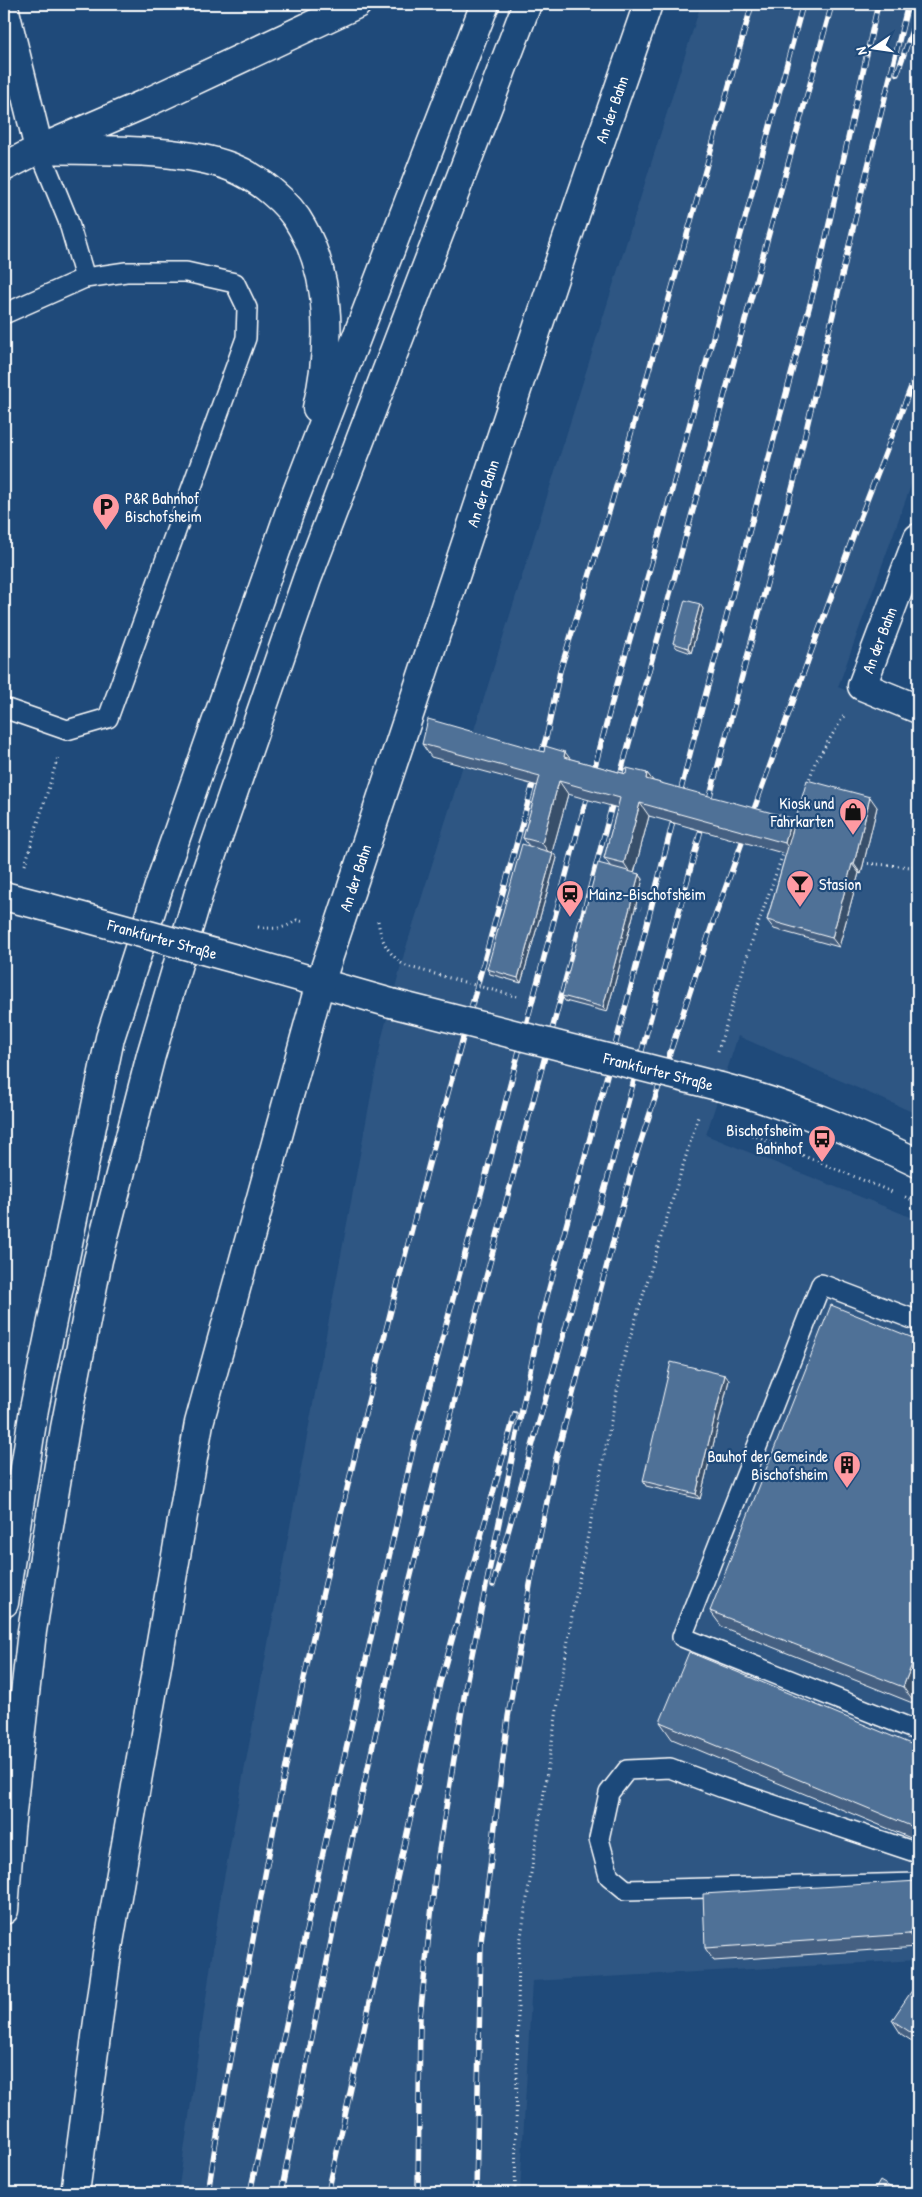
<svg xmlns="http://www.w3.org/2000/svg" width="922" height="2197" font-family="'Patrick Hand',sans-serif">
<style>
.built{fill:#2e5683}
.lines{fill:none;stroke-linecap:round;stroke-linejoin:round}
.lane-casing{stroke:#fff;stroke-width:22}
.street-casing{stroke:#fff;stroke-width:31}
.secondary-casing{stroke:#fff;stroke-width:31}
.highway-casing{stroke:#fff;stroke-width:31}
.path{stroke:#fff;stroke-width:3;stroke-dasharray:1 4;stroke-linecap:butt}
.lane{stroke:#1f4a7a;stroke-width:19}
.street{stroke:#1f4a7a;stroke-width:28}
.secondary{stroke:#1f4a7a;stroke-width:28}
.highway{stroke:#1f4a7a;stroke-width:28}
.rail-casing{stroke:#fff;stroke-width:5.5}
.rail{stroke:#1f4a7a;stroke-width:4;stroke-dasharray:11;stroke-linecap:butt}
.secondary-bridge-casing{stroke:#fff;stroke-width:31;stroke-linecap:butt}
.path-bridge{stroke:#fff;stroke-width:3;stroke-dasharray:1 4;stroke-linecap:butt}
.secondary-bridge{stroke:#1f4a7a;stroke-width:28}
.wall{fill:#456182;stroke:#fff}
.shaded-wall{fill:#384f6a;stroke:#fff}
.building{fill:#507197;stroke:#fff}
.labels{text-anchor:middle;stroke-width:4.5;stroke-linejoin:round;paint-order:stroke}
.street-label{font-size:16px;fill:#fff;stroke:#1f4a7a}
.poi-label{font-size:16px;fill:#fff;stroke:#1f4a7a;text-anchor:start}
</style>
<rect width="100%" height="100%" fill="#1f4a7a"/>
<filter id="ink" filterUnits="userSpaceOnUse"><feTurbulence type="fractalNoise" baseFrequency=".02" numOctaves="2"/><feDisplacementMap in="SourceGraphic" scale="10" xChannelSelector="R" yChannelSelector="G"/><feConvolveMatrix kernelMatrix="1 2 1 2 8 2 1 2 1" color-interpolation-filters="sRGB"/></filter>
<g filter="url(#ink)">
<!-- built -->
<path class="built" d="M 701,4 L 918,4 L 918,466 L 838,687 L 918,722 L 918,1111 L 917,1114 L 738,1036 L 706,1135 L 918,1220 L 918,1960 L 532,1981 L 520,2193 L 178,2193 L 221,1894 L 382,1037 L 404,954 Z"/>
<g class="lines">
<defs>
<g id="lane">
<path d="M 39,149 L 68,220 L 85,278"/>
<path d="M 4,314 L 85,278 L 126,272 L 186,272 L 235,283 L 247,308 L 246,338 L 108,718 L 67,730 L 4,708"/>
<path d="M 918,1321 L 821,1284 L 682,1637 L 918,1731"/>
<path d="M 918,1853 L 723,1788 L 670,1768 L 627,1770 L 609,1793 L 599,1839 L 609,1876 L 626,1890 L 918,1883"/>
</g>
<g id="street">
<path d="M 4,7 L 39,149"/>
<path d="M 918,538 L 862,686 L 918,709"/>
<path id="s1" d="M 320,983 L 577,209 L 648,4"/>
</g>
<g id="secondary">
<path d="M 4,167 L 39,149"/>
<path d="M 4,896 L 39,905"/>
<path d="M 236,959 L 391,1003"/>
<path d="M 721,1087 C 789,1104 855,1133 918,1163"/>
</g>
<g id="highway">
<path d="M 47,146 L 144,104 L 357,4"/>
<path d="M 39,149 C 95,151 179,147 231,167 C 257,177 289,202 302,227 C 332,279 331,351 317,408"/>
<path d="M 4,1603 L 34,1409 L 110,1038 L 161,880 L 292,505 L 485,4"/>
<path d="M 4,1910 L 10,1830 L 32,1631 L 65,1428 L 98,1260 L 151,1055 L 200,889 L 307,579 L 527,4"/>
<path d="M 75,2193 L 107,1954 L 199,1423 L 320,983"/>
</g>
</defs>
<!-- lane casing -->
<use href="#lane" class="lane-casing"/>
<!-- street casing -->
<use href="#street" class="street-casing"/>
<!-- secondary casing -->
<use href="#secondary" class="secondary-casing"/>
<!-- highway casing -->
<use href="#highway" class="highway-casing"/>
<!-- path -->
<g class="path">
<path d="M 808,783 L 815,763 L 845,714"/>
<path d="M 793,826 L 798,813"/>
<path d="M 863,863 L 912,867 L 918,863"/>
<path d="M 25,865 L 58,757"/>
<path d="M 631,907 L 641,909"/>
<path d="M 378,921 C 381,940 386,950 401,963"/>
<path d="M 258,927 C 274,929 283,930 297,920 L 304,922"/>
<path d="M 718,1051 L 751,944 L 784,851"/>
<path d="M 733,1128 L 755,1136 L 892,1192"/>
<path d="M 905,1197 L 918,1202"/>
<path d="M 515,2193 L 519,1949 L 573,1609 L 624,1357 L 698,1117"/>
</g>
<!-- lane -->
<use href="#lane" class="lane"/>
<!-- street -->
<use href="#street" class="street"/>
<!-- secondary -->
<use href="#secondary" class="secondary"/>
<!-- highway -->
<use href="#highway" class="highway"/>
<defs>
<g id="rail">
<path d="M 897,74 L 918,13"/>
<path d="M 493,1585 L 607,1181 L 794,482 L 858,207 L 908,4"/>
<path d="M 208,2193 L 215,2147 C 248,1968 279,1788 319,1610 C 385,1315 466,1024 547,734 L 560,671 L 609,512 L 752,4"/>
<path d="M 250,2193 L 322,1857 L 414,1445 L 614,695 L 667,508 L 803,4"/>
<path d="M 281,2193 L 343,1881 L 406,1595 L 477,1311 L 618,783 L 832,4"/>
<path d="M 328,2193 L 440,1683 L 515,1414"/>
<path d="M 418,2193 L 420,2017 L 436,1869 L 467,1679 L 540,1322 L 632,983 L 694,738 L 817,278 L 878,4"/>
<path d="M 476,2193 L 481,1942 L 508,1717 L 530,1585 L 555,1462 L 634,1162 L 712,925 L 855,531 L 918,369"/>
</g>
</defs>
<!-- rail casing -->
<use href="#rail" class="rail-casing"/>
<!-- rail -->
<use href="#rail" class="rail"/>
<defs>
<g id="secondary-bridge">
<path id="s2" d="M 39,905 L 236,959"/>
<path id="s3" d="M 391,1003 L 721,1087"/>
</g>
</defs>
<!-- secondary-bridge casing -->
<use href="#secondary-bridge" class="secondary-bridge-casing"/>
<!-- path-bridge -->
<path class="path-bridge" d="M 401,963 L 406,966 L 518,997"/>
<!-- secondary-bridge -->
<use href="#secondary-bridge" class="secondary-bridge"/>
</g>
<!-- wall -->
<g class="wall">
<path d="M 700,604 L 703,609 L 691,653 L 677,648 L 673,643 Z"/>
<path d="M 422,744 L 544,752 L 626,774 L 647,773 L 653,781 L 794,823 L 877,807 L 861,874 L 859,873 L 839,947 L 774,929 L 767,920 L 786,854 L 649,816 L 634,873 L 639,874 L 643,879 L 607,1012 L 565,1001 L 562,996 L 610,866 L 604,858 L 618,808 L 568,794 L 552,852 L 557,858 L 521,983 L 490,974 L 487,969 L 529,846 L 523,838 L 538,786 L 431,757 Z"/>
<path d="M 918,1340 L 918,1695 L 915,1704 L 722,1627 L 710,1611 Z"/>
<path d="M 729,1380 L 700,1499 L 646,1486 L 643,1481 Z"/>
<path d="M 660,1722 L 918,1747 L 918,1841 L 672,1739 Z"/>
<path d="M 918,1881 L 918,1947 L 714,1961 L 705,1948 Z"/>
<path d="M 918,1988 L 918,2045 L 901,2034 L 892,2020 Z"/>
</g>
<!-- shaded-wall -->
<g class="shaded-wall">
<path d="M 700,604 L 703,609 L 691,653 L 688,648 Z"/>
<path d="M 565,752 L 575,765 L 564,757 Z"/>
<path d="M 647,773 L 657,786 L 646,779 Z"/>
<path d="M 559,781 L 568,794 L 551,856 L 542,843 Z"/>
<path d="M 870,797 L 877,807 L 861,874 L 854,864 Z"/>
<path d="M 640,803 L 649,816 L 633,877 L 624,863 Z"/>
<path d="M 791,818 L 801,832 L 794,856 L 785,843 Z"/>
<path d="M 553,853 L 557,858 L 521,983 L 518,978 Z"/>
<path d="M 852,864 L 859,873 L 839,947 L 832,938 Z"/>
<path d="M 639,874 L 643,879 L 607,1012 L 603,1007 Z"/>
<path d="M 725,1375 L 729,1380 L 700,1499 L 696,1494 Z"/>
<path d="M 918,1649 L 918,1695 L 915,1704 L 903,1687 Z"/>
<path d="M 918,1919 L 918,1947 L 909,1934 Z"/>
</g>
<!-- building -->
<g class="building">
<path d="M 685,600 L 700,604 L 688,648 L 673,643 Z"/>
<path d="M 428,719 L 544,752 L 545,746 L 565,752 L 564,757 L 626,774 L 627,768 L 647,773 L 646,779 L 791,818 L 785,843 L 640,803 L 624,863 L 604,858 L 620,798 L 559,781 L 542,843 L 523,838 L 540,776 L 422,744 Z"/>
<path d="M 807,780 L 870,797 L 854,864 L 852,864 L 832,938 L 767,920 Z"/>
<path d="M 522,844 L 553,853 L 518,978 L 487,969 Z"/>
<path d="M 598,863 L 639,874 L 603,1007 L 562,996 Z"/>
<path d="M 831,1305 L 918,1340 L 918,1649 L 903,1687 L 710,1611 Z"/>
<path d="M 671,1362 L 725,1375 L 696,1494 L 643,1481 Z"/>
<path d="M 689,1652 L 918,1747 L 918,1829 L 660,1722 Z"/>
<path d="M 918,1881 L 918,1919 L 909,1934 L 705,1948 L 703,1894 Z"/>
<path d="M 915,1986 L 918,1988 L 918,2033 L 916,2036 L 892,2020 Z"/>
<path d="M 880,2181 L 900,2193 L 873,2193 Z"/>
</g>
</g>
<!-- icons -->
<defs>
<symbol id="parking-pin" viewBox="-11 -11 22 30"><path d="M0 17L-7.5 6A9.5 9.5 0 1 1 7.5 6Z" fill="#ff9aa2" stroke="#1f4a7a"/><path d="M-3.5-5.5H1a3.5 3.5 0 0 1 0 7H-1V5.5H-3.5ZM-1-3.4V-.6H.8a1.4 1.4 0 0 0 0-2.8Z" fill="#111"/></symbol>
<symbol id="shop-pin" viewBox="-11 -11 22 30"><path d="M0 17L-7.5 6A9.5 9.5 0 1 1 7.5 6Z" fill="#ff9aa2" stroke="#1f4a7a"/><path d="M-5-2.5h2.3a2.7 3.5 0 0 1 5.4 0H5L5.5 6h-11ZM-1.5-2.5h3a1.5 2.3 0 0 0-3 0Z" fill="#111"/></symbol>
<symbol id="bar-pin" viewBox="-11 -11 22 30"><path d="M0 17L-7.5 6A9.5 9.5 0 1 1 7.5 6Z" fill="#ff9aa2" stroke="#1f4a7a"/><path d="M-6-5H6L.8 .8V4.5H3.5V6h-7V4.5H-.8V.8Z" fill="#111"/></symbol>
<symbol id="station-pin" viewBox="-11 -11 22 30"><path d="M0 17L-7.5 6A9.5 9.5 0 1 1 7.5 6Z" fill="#ff9aa2" stroke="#1f4a7a"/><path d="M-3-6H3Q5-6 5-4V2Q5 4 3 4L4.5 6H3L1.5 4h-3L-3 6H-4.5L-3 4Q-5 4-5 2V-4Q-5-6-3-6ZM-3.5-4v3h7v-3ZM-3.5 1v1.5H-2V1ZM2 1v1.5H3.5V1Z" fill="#111"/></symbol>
<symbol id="bus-pin" viewBox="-11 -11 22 30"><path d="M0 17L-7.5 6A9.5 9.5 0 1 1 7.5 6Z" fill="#ff9aa2" stroke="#1f4a7a"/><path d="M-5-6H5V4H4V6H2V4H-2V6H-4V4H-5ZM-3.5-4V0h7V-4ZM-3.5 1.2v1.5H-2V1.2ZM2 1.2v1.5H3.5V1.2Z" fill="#111"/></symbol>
<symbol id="building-pin" viewBox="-11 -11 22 30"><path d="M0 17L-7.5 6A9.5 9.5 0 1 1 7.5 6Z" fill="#ff9aa2" stroke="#1f4a7a"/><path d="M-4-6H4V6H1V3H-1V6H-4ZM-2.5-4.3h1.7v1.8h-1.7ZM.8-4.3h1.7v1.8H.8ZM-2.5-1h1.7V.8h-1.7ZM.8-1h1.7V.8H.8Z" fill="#111"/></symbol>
</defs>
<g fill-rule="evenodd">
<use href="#parking-pin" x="90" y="491" width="32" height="43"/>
<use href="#shop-pin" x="837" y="796" width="32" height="43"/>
<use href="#bar-pin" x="784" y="868" width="32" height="43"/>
<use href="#station-pin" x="554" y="878" width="32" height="43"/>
<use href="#bus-pin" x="806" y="1123" width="32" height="43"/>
<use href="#building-pin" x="831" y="1449" width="32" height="43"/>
</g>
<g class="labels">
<!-- street labels -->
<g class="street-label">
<text dy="6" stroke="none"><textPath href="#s1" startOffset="921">An der Bahn</textPath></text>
<text dy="6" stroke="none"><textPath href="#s1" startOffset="516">An der Bahn</textPath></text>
<text transform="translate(879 640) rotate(-69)" y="6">An der Bahn</text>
<text dy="6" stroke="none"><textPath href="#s1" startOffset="111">An der Bahn</textPath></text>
<text dy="6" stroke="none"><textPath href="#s2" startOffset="128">Frankfurter Straße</textPath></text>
<text dy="6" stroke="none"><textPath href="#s3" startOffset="276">Frankfurter Straße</textPath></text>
</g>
<!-- poi labels -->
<g class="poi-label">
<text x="125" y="504">P&amp;R Bahnhof<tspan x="125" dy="18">Bischofsheim</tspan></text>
<text x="834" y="809" text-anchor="end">Kiosk und<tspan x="834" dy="18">Fahrkarten</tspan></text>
<text x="819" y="890">Stasion</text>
<text x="589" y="900">Mainz-Bischofsheim</text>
<text x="803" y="1136" text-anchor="end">Bischofsheim<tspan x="803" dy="18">Bahnhof</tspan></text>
<text x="828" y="1462" text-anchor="end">Bauhof der Gemeinde<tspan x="828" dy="18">Bischofsheim</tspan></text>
</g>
</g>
<!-- margin -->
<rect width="922" height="2197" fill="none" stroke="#1f4a7a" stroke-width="20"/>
<rect x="10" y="10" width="902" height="2177" fill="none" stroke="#fff" stroke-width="2" filter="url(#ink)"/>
<!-- north arrow -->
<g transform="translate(874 48) rotate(257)" stroke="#1f4a7a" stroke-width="4" paint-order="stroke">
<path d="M0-4L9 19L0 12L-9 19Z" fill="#ffffff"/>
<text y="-8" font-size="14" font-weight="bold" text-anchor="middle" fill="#ffffff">N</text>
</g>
</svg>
